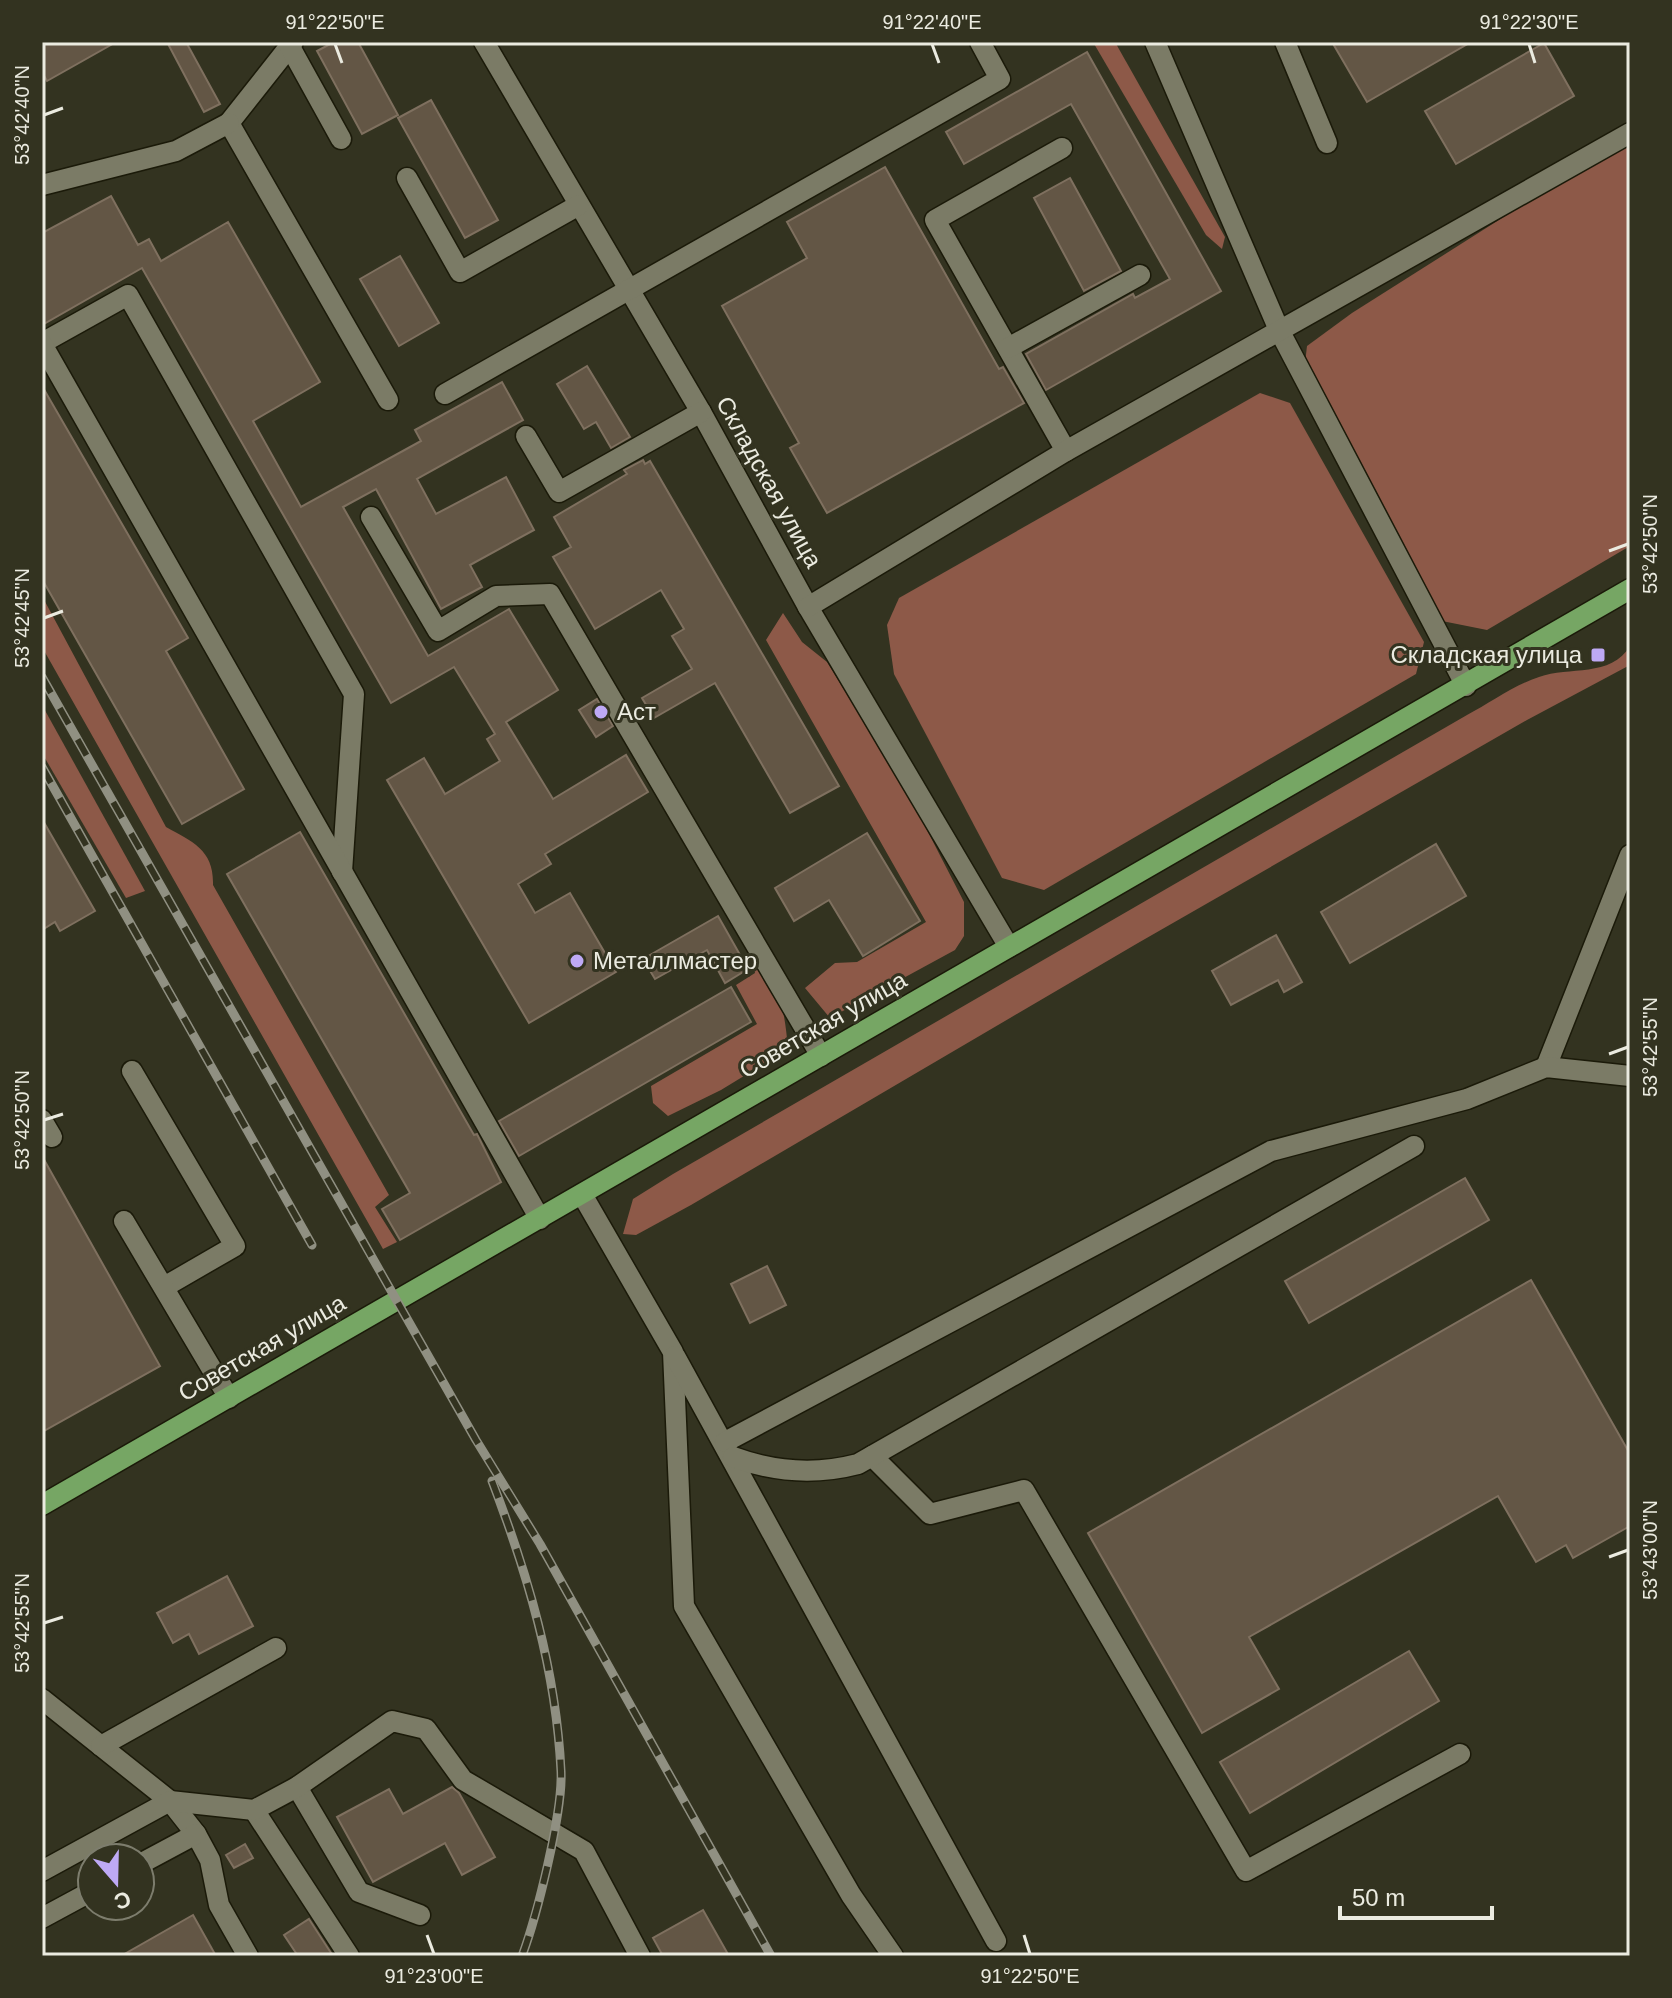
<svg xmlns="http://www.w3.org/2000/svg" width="1672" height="1998" font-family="Arial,sans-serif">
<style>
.forest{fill:#8d5948}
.building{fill:#635645;stroke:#7f705f;stroke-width:2}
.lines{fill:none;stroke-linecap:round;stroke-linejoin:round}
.minor-casing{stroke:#1b1a09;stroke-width:23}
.major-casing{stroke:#1b1a09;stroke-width:23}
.minor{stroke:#7b7b66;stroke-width:20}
.major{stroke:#76a664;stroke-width:20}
.rail-casing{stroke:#909082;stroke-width:9}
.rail{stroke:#333320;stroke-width:6;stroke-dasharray:18;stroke-linecap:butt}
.ticks{fill:none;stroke:#ebebe0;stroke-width:3}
.poi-dot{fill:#bea9f5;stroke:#333320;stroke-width:3}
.labels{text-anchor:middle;stroke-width:6;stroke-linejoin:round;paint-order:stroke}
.street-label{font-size:24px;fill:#ebebe0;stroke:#333320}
.poi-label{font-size:24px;fill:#ebebe0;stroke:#333320;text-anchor:start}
.neatline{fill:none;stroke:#ebebe0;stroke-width:3}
.ticks-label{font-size:20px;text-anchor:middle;fill:#ebebe0}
</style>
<rect width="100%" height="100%" fill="#333320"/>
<!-- forest -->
<g class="forest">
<path d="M 1093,42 L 1115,42 L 1225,237 L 1222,249 L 1206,235 Z"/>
<path d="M 1630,137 L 1630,546 L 1487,630 L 1442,621 L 1305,363 L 1307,346 L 1352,313 Z"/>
<path d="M 1260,393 L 1290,403 L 1424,642 L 1416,674 L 1044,890 L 1002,878 L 894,674 L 887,625 L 899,598 Z"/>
<path d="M 42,596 L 166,827 C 193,842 214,850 213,885 L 389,1195 L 375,1207 L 397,1242 L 383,1249 L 42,647 Z"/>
<path d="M 783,613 L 802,642 L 827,662 L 909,795 L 964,902 L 964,936 L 955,950 L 830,1018 L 805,988 L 835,963 L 857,962 L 926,922 L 766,640 Z"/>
<path d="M 1630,646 L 1630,665 L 1527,720 L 1138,943 L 691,1205 L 636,1235 L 623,1234 L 633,1199 L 673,1174 L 1467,715 C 1490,703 1514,685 1539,677 C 1569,666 1611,678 1630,646 Z"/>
<path d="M 42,705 L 145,891 L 126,898 L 42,753 Z"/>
<path d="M 752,959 C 781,980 785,1015 788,1049 L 721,1090 L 668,1116 L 653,1103 L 651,1086 L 757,1024 L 736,985 L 755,973 Z"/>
</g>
<!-- building -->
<g class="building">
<path d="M 42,42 L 116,42 L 47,81 L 42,72 Z"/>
<path d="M 167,42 L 186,42 L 220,104 L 204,112 Z"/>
<path d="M 334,42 L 358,42 L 398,115 L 362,134 L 317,51 Z"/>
<path d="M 1332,42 L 1471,42 L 1367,102 Z"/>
<path d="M 1544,43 L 1574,96 L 1456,164 L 1425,111 Z"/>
<path d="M 1087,52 L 1221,291 L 1046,390 L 1026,354 L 1133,294 L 1135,298 L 1170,279 L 1071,104 L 964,164 L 946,132 Z"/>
<path d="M 431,100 L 498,220 L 465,238 L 398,118 Z"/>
<path d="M 885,167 L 999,369 L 1003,367 L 1024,403 L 827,513 L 790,448 L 799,443 L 722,306 L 807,258 L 787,222 Z"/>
<path d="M 1070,178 L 1121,271 L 1084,291 L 1034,198 Z"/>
<path d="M 111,196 L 138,245 L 149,239 L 161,261 L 228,222 L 320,382 L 253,421 L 301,507 L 421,441 L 415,430 L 502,382 L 523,420 L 417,479 L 436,514 L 506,477 L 534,530 L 470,565 L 482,587 L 441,609 L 376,489 L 343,507 L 428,656 L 509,609 L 558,690 L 506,722 L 553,799 L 626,755 L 648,792 L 545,854 L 551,864 L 518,884 L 535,913 L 570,893 L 616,972 L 529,1023 L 387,780 L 424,758 L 445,794 L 500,761 L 487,739 L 495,734 L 454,667 L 391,703 L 142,268 L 42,325 L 42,233 Z"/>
<path d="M 400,256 L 439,323 L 399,346 L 360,279 Z"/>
<path d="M 587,366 L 630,437 L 611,448 L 596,422 L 584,429 L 557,384 Z"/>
<path d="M 42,386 L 188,638 L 166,651 L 244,789 L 182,824 L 42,579 Z"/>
<path d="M 643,460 L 645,464 L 650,461 L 839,786 L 790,813 L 715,683 L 654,718 L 642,698 L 692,669 L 672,636 L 684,629 L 661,590 L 595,629 L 553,557 L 571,547 L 554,517 L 627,474 L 624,470 Z"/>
<path d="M 597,699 L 613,726 L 596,737 L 579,710 Z"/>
<path d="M 42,819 L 95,911 L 60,931 L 55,922 L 42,930 Z"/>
<path d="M 300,832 L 474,1135 L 477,1134 L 501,1182 L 400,1240 L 382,1209 L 410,1193 L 227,874 Z"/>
<path d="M 867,833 L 920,921 L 863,956 L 829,900 L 794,921 L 775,888 Z"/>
<path d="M 1436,844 L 1466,896 L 1350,963 L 1321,912 Z"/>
<path d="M 718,916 L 748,969 L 725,983 L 707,950 L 655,979 L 643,959 Z"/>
<path d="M 1276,935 L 1302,982 L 1284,992 L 1278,980 L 1231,1005 L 1212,971 Z"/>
<path d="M 731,987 L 751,1022 L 519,1156 L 499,1121 Z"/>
<path d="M 42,1156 L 160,1366 L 42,1432 Z"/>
<path d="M 1465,1178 L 1489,1220 L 1309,1323 L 1285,1281 Z"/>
<path d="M 767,1266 L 786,1305 L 750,1323 L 731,1284 Z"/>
<path d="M 1531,1280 L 1630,1454 L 1630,1526 L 1573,1558 L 1566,1545 L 1536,1562 L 1498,1496 L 1249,1637 L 1279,1689 L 1202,1733 L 1088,1533 Z"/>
<path d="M 227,1576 L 253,1626 L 199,1654 L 189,1634 L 173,1643 L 157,1613 Z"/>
<path d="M 1409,1651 L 1439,1701 L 1250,1813 L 1220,1762 Z"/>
<path d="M 452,1787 L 459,1793 L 495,1857 L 462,1875 L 445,1843 L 373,1882 L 337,1817 L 389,1789 L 403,1814 Z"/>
<path d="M 245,1844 L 253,1858 L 234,1868 L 226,1855 Z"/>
<path d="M 703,1910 L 729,1956 L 663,1956 L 653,1938 Z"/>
<path d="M 193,1915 L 216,1956 L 121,1956 Z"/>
<path d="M 309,1919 L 333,1956 L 298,1956 L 284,1935 Z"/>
</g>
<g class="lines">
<defs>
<g id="minor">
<path d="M 293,42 L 229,123 L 388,400"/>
<path d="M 484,42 L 701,412 L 808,607 L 1009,947"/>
<path d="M 1155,42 L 1279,330 L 1466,686"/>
<path d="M 1285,42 L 1327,143"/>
<path d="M 289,45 L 341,139"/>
<path d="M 1062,148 L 935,220 L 1066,451"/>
<path d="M 407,178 L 460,272 L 579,205"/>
<path d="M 42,185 L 176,151 L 229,123"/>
<path d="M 42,343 L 128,295 L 354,694 L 342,872"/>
<path d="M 42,344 L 540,1219"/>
<path d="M 1008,348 L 1140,275"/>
<path d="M 445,394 L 1000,79 L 980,42"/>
<path d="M 526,436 L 559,492 L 701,412"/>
<path d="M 371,517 L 438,631 L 496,596 L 550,594 L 821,1056"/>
<path d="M 808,607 L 1066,451 L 1630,133"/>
<path d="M 1546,1067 L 1630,855"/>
<path d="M 132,1071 L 235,1246 L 164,1287"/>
<path d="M 42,1120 L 52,1137"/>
<path d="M 583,1196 L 673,1352 L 684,1606 L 851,1895 L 893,1956"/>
<path d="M 124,1221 L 229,1398"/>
<path d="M 675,1356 L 996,1941"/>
<path d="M 725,1442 L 1271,1151 L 1467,1099 L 1546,1067 L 1630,1076"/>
<path d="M 872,1456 L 930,1514 L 1024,1490 L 1246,1871 L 1460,1754"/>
<path d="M 733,1457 C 774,1472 816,1475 858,1464 L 1414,1146"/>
<path d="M 42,1699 L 170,1801 L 196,1834 L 210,1860 L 219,1905 L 248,1956"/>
<path d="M 101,1746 L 276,1648"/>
<path d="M 297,1787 L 359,1892 L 420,1915"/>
<path d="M 254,1810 L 349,1956"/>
<path d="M 140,1864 L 196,1834"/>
<path d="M 42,1871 L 170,1801 L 254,1810 L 297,1787 L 392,1721 L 426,1729 L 463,1780 L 584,1851 L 640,1956"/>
<path d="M 42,1918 L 92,1891"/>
</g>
<path id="major" d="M 42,1505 L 1630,589"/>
</defs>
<!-- minor casing -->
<use href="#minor" class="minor-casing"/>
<!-- major casing -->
<use href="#major" class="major-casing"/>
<!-- minor -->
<use href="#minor" class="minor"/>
<!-- major -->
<use href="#major" class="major"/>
<defs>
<g id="rail">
<path d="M 42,677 L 476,1440 L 540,1544 L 771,1956"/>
<path d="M 42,767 L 312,1245"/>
<path d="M 492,1481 C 528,1575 556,1670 561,1771 C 563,1812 537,1916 522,1956"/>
</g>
</defs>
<!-- rail casing -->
<use href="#rail" class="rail-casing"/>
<!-- rail -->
<use href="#rail" class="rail"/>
</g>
<!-- ticks -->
<path class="ticks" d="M 335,44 L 342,63M 932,44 L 939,63M 1529,44 L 1535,63M 44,115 L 63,108M 1609,551 L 1628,544M 44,618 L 63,611M 1609,1054 L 1628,1047M 44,1120 L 63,1114M 1609,1557 L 1628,1550M 44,1623 L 63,1617M 427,1935 L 434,1954M 1024,1935 L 1030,1954"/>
<!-- markers -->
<g class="poi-dot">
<rect x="1590" y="647" width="16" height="16" rx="4"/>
<circle cx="601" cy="712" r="8"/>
<circle cx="577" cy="961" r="8"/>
</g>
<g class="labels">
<!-- street labels -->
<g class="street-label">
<text transform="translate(769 482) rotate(61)" y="8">Складская улица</text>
<text transform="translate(823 1025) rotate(-30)" y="8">Советская улица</text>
<text transform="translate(262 1348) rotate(-30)" y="8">Советская улица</text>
</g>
<!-- poi labels -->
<g class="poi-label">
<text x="1582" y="663" text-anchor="end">Складская улица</text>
<text x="617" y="720">Аст</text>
<text x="593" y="969">Металлмастер</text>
</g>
</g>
<!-- border -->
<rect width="1672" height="1998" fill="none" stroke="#333320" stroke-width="88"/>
<!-- north arrow -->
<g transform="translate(116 1882) rotate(160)"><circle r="38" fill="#333320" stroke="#7d7d6d" stroke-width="2"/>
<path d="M0-6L14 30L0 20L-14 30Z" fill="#bea9f5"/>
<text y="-12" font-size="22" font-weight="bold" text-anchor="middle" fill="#ebebe0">С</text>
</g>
<!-- scale -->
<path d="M1340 1906v12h152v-12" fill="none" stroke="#ebebe0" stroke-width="4"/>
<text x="1352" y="1906" font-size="24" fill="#ebebe0" stroke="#333320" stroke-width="6" paint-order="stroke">50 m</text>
<rect x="44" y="44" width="1584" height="1910" class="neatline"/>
<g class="ticks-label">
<text x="335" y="29">91°22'50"E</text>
<text x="932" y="29">91°22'40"E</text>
<text x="1529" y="29">91°22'30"E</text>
<text transform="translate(22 115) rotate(-90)" y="7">53°42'40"N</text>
<text transform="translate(1650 544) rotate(-90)" y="7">53°42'50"N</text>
<text transform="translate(22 618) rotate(-90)" y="7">53°42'45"N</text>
<text transform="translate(1650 1047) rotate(-90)" y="7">53°42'55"N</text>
<text transform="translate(22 1120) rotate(-90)" y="7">53°42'50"N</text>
<text transform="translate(1650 1550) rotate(-90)" y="7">53°43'00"N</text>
<text transform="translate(22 1623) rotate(-90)" y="7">53°42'55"N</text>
<text x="434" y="1983">91°23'00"E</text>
<text x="1030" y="1983">91°22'50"E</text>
</g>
</svg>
